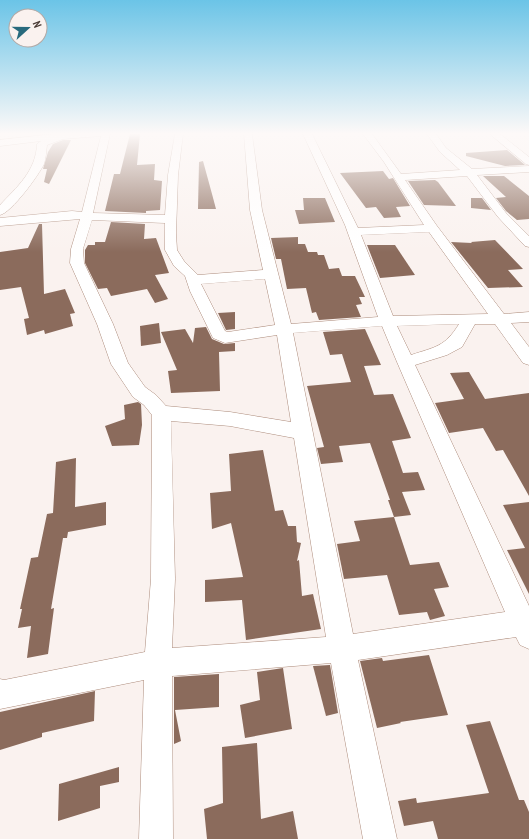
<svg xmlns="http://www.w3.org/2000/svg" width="529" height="839" font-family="'PT Sans Narrow',sans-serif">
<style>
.building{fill:#8b6b5c}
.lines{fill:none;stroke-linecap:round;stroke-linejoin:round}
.minor-casing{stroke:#ad8c7c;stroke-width:1}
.minor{fill:#fff;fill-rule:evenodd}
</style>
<rect width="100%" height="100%" fill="#faf2ef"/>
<!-- building -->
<g class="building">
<path d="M 130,134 L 140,134 L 137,165 L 155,164 L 154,180 L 162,181 L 160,210 L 146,211 L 146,213 L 105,211 L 114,174 L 120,174 Z"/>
<path d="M 63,140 L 71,140 L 49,184 L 44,182 L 47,169 L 43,169 L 48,152 L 53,144 Z"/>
<path d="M 507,150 L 525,165 L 505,166 L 466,156 L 466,153 Z"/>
<path d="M 203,161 L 212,194 L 216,209 L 198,209 L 199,162 Z"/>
<path d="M 383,171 L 389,179 L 393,178 L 410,206 L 396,207 L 401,217 L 384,218 L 376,207 L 366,208 L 340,173 Z"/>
<path d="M 483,176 L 504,176 L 529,196 L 529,219 L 517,220 L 506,211 L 496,198 L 506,197 Z"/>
<path d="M 435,180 L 438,182 L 456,206 L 424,205 L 408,181 Z"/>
<path d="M 303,198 L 325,198 L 335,222 L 299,224 L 295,210 L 304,210 Z"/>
<path d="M 471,198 L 482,198 L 491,210 L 471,208 Z"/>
<path d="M 111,222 L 145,224 L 144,239 L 156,238 L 169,273 L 155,275 L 168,299 L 155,303 L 147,289 L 111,296 L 107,288 L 98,289 L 85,263 L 85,250 L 88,245 L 95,245 L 95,242 L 105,242 Z"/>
<path d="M 39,224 L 42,224 L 44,294 L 65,289 L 75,313 L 70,314 L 73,326 L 45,334 L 44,330 L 27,335 L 24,319 L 29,318 L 21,287 L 0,290 L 0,252 L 28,248 Z"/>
<path d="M 298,237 L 298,244 L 305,244 L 308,252 L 317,252 L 318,255 L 324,255 L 329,269 L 339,268 L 342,276 L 355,276 L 365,297 L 359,297 L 362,304 L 356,305 L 361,317 L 319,320 L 316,312 L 312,313 L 306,288 L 287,289 L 281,259 L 276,259 L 271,238 Z"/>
<path d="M 495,240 L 523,269 L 508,270 L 523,287 L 488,288 L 451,242 L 472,243 L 471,242 Z"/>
<path d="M 367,245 L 395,245 L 415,275 L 380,278 Z"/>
<path d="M 235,312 L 235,329 L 226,330 L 218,313 Z"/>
<path d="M 159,323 L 161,343 L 141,346 L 140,326 Z"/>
<path d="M 206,327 L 212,339 L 224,344 L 235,343 L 235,351 L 219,352 L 220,391 L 171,393 L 168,371 L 177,370 L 161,332 L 185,329 L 193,343 L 195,328 Z"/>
<path d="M 365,329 L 381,365 L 364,366 L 374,395 L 393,394 L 411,438 L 392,441 L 403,473 L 418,472 L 425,490 L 402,492 L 411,515 L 394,517 L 388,500 L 390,500 L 370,443 L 339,446 L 343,462 L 321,464 L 317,448 L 324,447 L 307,386 L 351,382 L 342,354 L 330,355 L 323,332 Z"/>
<path d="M 469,372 L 485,399 L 529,393 L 529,496 L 503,450 L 496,451 L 483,428 L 449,433 L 435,403 L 464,399 L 450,373 Z"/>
<path d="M 138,402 L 141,404 L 142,425 L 139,445 L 112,446 L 105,426 L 125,419 L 124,405 Z"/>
<path d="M 263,450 L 275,511 L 283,510 L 288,526 L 296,526 L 297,542 L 301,543 L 297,561 L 299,560 L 302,596 L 313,594 L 321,629 L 246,640 L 242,600 L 205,602 L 205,580 L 243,577 L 231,523 L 212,529 L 210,493 L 231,491 L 229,454 Z"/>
<path d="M 76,458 L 75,507 L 106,502 L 106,525 L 68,532 L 67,538 L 63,538 L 51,609 L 54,608 L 48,654 L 27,658 L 31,626 L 18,628 L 22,609 L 20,609 L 31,558 L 38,557 L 47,514 L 53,513 L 56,462 Z"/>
<path d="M 529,502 L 529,594 L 507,550 L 525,548 L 503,505 Z"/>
<path d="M 394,517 L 410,565 L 439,562 L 449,587 L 434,589 L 445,616 L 430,620 L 427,612 L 399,615 L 387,575 L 344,579 L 337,544 L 360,541 L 354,521 Z"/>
<path d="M 429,655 L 448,715 L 400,722 L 401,723 L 377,728 L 360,661 L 382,658 L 383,661 Z"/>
<path d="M 330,665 L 338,713 L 326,716 L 313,666 Z"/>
<path d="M 283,668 L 292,729 L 245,738 L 240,705 L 260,700 L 257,672 Z"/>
<path d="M 219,674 L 219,707 L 175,710 L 181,741 L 174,744 L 174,677 Z"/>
<path d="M 95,691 L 94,721 L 42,733 L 42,737 L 0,750 L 0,712 Z"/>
<path d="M 490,721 L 519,800 L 524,800 L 529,812 L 529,839 L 438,839 L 433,821 L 404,826 L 398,801 L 416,798 L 417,803 L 489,793 L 466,725 Z"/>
<path d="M 257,743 L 261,819 L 293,811 L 298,839 L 207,839 L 204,809 L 223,803 L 222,747 Z"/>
<path d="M 119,767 L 119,782 L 100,786 L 100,808 L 58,821 L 59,784 Z"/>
</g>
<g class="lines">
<defs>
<g id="minor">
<path d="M 54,134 L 110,134 L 93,213 L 165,215 L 168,175 L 175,134 L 183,134 L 178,175 L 176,233 L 177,250 L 184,261 L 198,275 L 263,270 L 250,210 L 244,134 L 252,134 L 262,210 L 291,324 L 378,317 L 345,225 L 303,134 L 312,134 L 358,228 L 424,225 L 384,162 L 363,134 L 372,134 L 401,174 L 460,170 L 440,152 L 427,134 L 436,134 L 446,148 L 472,169 L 529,166 L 529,172 L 477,175 L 506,213 L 529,236 L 529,247 L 525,246 L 498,217 L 467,176 L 405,180 L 437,226 L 504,314 L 529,312 L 529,322 L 511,323 L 529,347 L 529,365 L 523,363 L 495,324 L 475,324 L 462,347 L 447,355 L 415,365 L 529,606 L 529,649 L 520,645 L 516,637 L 358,660 L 397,839 L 363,839 L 331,663 L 172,676 L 173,839 L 139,839 L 144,680 L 0,709 L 0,679 L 4,680 L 145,652 L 151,579 L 152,415 L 144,405 L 133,397 L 111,364 L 97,324 L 70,263 L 71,249 L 80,219 L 0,226 L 0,218 L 72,211 L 82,212 L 101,136 L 63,139 L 47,145 C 46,152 46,158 44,164 C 39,175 11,213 0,215 L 0,205 C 17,187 36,171 37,144 L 41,141 L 0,146 L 0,140 ZM 92,220 L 165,223 L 165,250 L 174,266 L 185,276 L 190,291 L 213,338 L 225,343 L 277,335 L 291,422 L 230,412 L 166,406 L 156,395 L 145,387 L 128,363 L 113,324 L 84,263 L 83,249 ZM 429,232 L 488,314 L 393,316 L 361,235 ZM 265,279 L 275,325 L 228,332 L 225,331 L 201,284 ZM 459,324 C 445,347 435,347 411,355 L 397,326 ZM 382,326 L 397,362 L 505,612 L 353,634 L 293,333 ZM 171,421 L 230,426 L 294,438 L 326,637 L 172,648 L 175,579 Z"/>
<path d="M 490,134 L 500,134 L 529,157 L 529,165 L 526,164 Z"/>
</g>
</defs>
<!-- minor casing -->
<use href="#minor" class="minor-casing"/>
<!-- minor -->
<use href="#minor" class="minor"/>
</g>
<!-- sky -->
<linearGradient id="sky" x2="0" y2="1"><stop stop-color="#6bc4e7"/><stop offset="0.53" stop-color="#fdf9f8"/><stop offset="1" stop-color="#fdf9f8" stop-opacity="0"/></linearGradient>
<rect width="529" height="252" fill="url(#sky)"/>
<!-- north arrow -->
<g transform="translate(28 28) rotate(69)"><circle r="19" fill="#faf2ef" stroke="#b3a8a4"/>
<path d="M0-3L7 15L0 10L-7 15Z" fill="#286a7d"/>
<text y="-6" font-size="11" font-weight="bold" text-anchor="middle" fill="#483933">N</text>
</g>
</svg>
